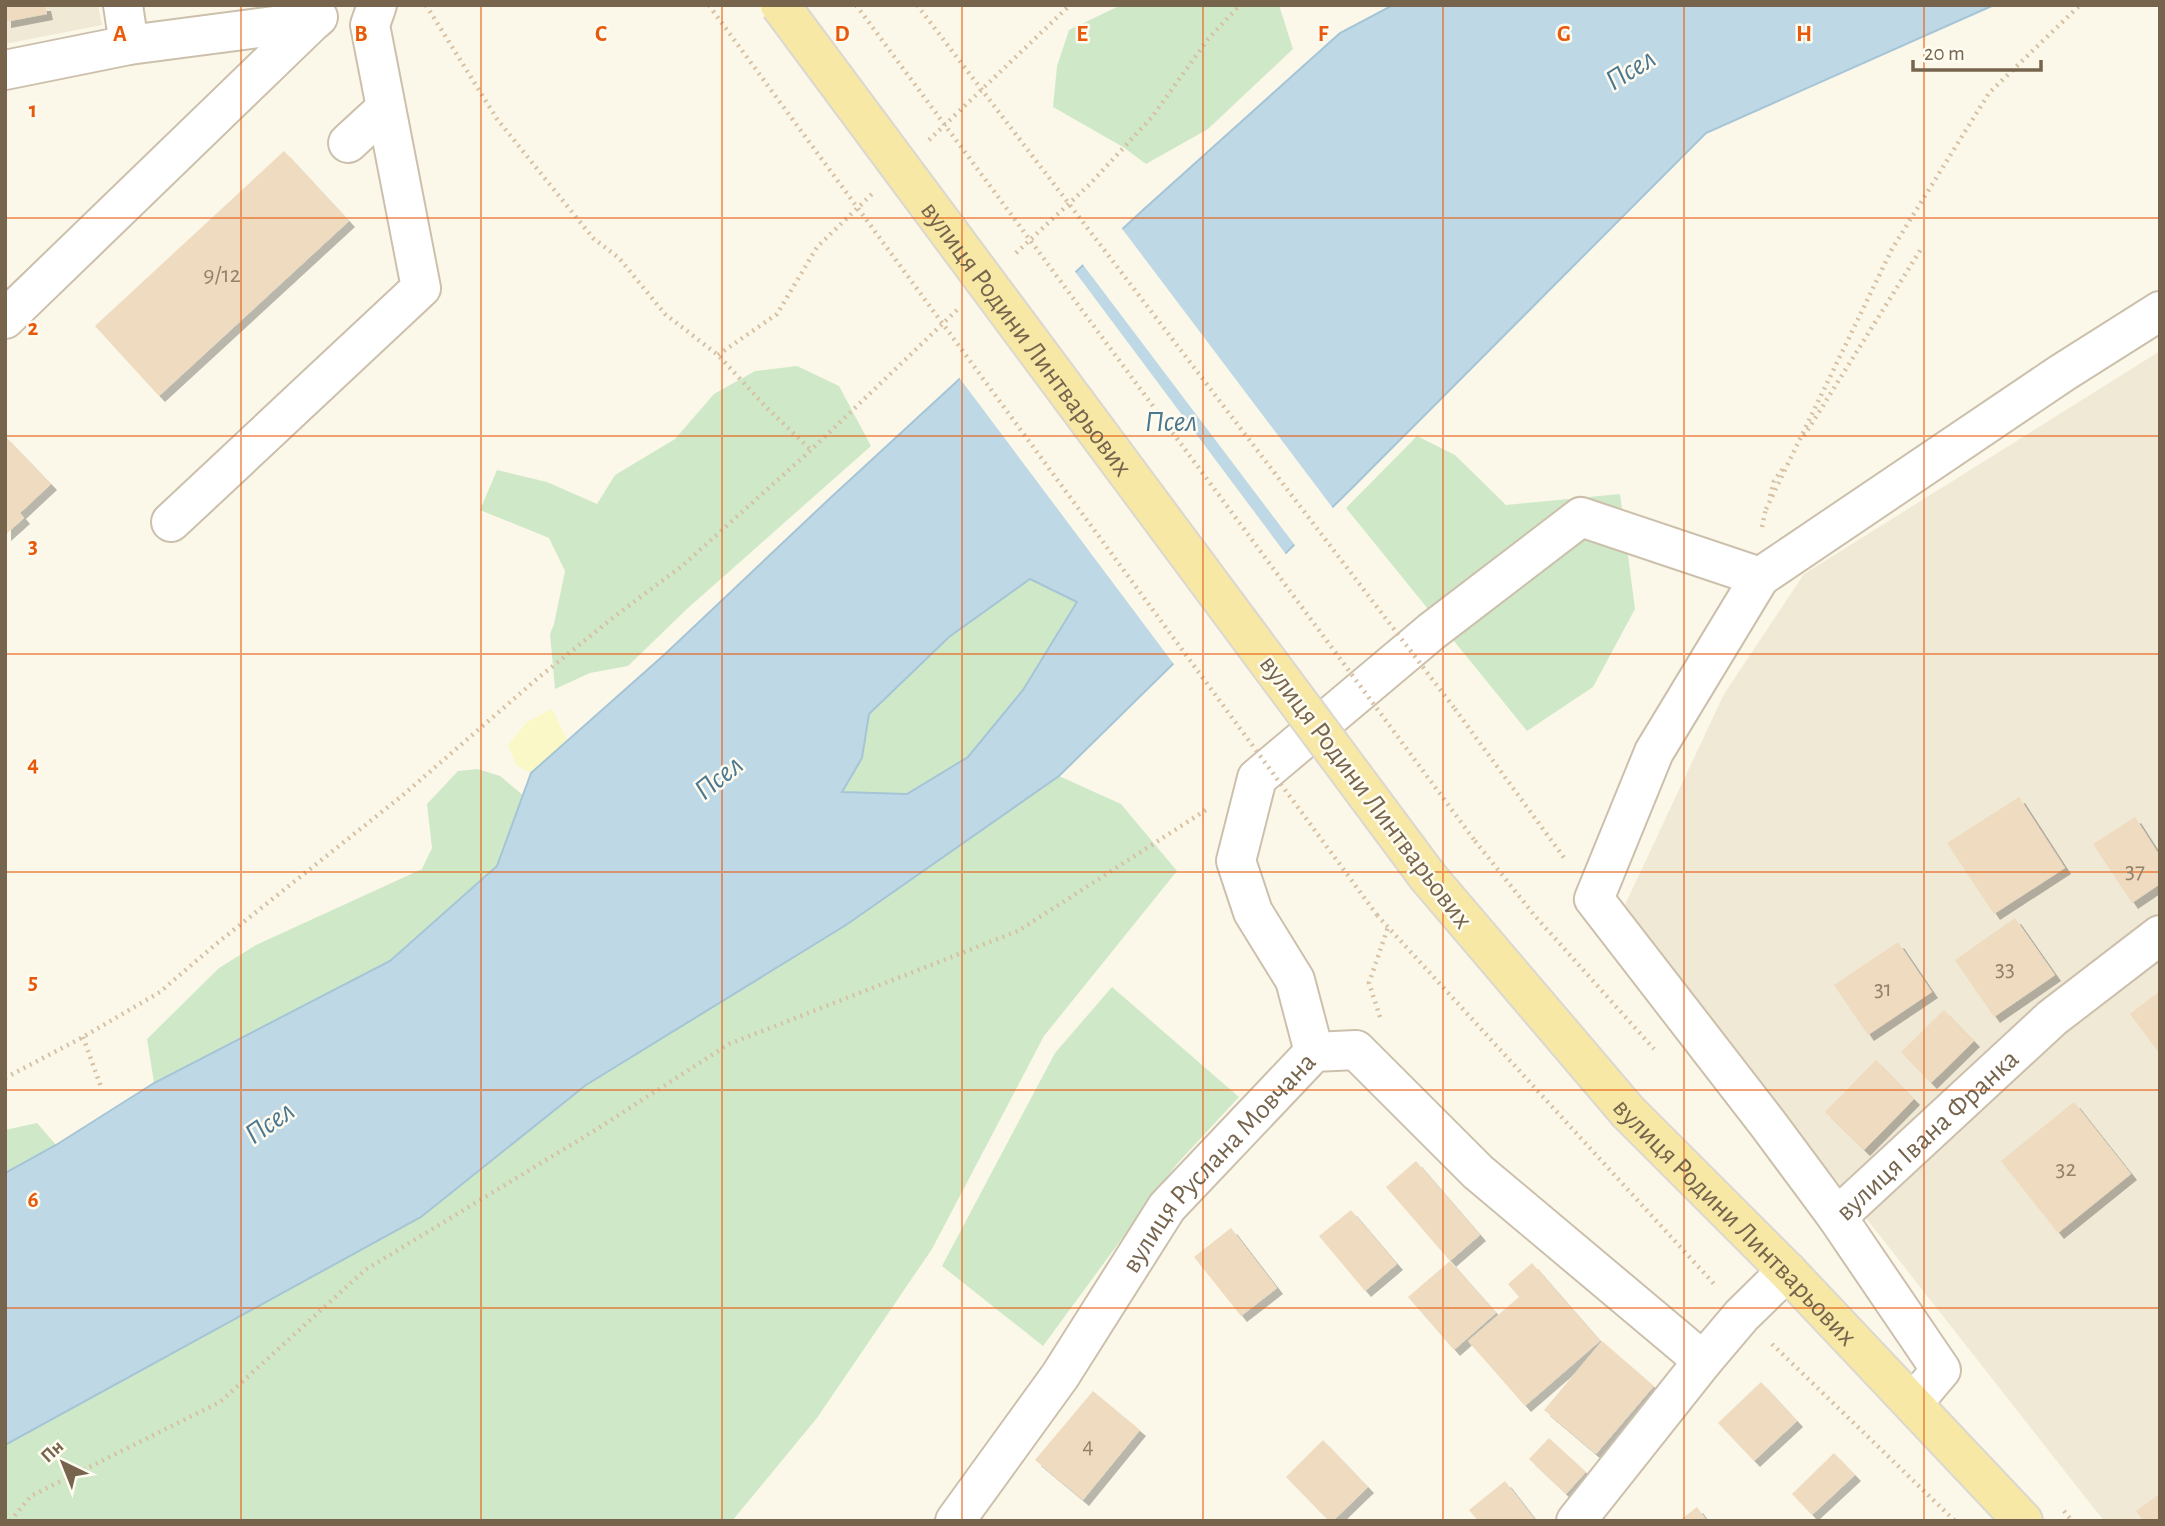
<svg xmlns="http://www.w3.org/2000/svg" width="2165" height="1526" font-family="'Alegreya Sans',sans-serif">
<style>
.residential{fill:#f0e9d5}
.green{fill:#cfe9c8}
.sand{fill:#f9f8c6}
.water{fill:#bed8e5;stroke:#a5c5d7;stroke-width:2;fill-rule:evenodd}
.pier{fill:#fcf8e9}
.building{fill:#eedbc0;filter:url(#shadow)}
.lines{fill:none;stroke-linecap:round;stroke-linejoin:round}
.minor-casing{stroke:#ccc0ac;stroke-width:42}
.major-casing{stroke:#dbd7d1;stroke-width:42}
.path{stroke:#d6c1a4;stroke-width:4.5;stroke-dasharray:2 5;stroke-linecap:butt}
.minor{stroke:#fff;stroke-width:38}
.major{stroke:#f7e8a5;stroke-width:38}
.major-bridge-casing{stroke:#dbd7d1;stroke-width:42;stroke-linecap:butt}
.path-bridge{stroke:#d6c1a4;stroke-width:4.5;stroke-dasharray:2 5;stroke-linecap:butt}
.major-bridge{stroke:#f7e8a5;stroke-width:38}
.grid{fill:none;stroke:#e8590c;stroke-width:2;stroke-opacity:0.55}
.labels{text-anchor:middle;stroke-width:5;stroke-linejoin:round;paint-order:stroke}
.number-label{font-size:24px;fill:#94826a}
.street-label{font-size:28px;fill:#76644d;stroke:#fefbf0}
.water-label{font-size:30px;font-style:italic;fill:#4b778f;stroke:#fefbf0}
.grid-label{font-size:23px;text-anchor:middle;font-weight:bold;fill:#e8590c;stroke:#fefbf0;stroke-width:5;stroke-linejoin:round;paint-order:stroke}
</style>
<defs>
<filter id="shadow"><feDropShadow dx="6" dy="6" stdDeviation="0" flood-color="#0004"/></filter>
</defs>
<rect width="100%" height="100%" fill="#fcf8e9"/>
<!-- residential -->
<g class="residential">
<path d="M 5,5 L 98,5 L 102,25 L 5,44 Z"/>
<path d="M 2160,351 L 2160,1521 L 2104,1521 L 1623,909 L 1724,694 L 1804,574 Z"/>
</g>
<!-- green -->
<g class="green">
<path d="M 1121,5 L 1279,5 L 1293,49 L 1208,129 L 1146,164 L 1123,147 L 1053,107 L 1057,66 L 1069,30 Z"/>
<path d="M 797,366 L 839,386 L 871,446 L 688,608 L 628,666 L 590,673 L 555,689 L 550,634 L 554,624 L 565,571 L 549,538 L 480,510 L 497,470 L 547,482 L 597,504 L 615,475 L 675,439 L 714,394 L 755,371 Z"/>
<path d="M 1417,436 L 1455,455 L 1506,505 L 1620,494 L 1635,609 L 1593,687 L 1527,731 L 1346,508 Z"/>
<path d="M 1030,579 L 1077,602 L 1023,690 L 968,757 L 907,794 L 841,792 L 862,758 L 869,714 L 949,637 Z"/>
<path d="M 478,769 L 500,776 L 524,796 L 497,866 L 390,961 L 154,1083 L 147,1039 L 219,968 L 256,945 L 422,869 L 432,848 L 427,804 L 458,771 Z"/>
<path d="M 1059,776 L 1121,804 L 1177,871 L 1044,1036 L 932,1249 L 817,1418 L 732,1521 L 5,1521 L 5,1445 L 421,1217 L 586,1085 L 846,925 Z"/>
<path d="M 1112,987 L 1239,1097 L 1176,1165 L 1043,1346 L 942,1266 L 1055,1053 Z"/>
<path d="M 37,1123 L 56,1145 L 5,1173 L 5,1130 Z"/>
</g>
<!-- sand -->
<path class="sand" d="M 552,709 L 568,742 L 531,773 L 516,765 L 508,745 L 527,722 Z"/>
<!-- water -->
<path class="water" d="M 1393,5 L 1994,5 L 1706,133 L 1351,489 L 1059,776 L 846,925 L 586,1085 L 421,1217 L 5,1445 L 5,1173 L 56,1145 L 154,1083 L 390,961 L 497,866 L 531,773 L 664,655 L 827,501 L 1143,210 L 1340,33 ZM 1030,579 L 1077,602 L 1023,690 L 968,757 L 907,794 L 842,792 L 862,758 L 869,714 L 949,637 Z"/>
<!-- pier -->
<g class="pier">
<path d="M 1120,226 L 1335,511 L 1297,548 L 1081,262 Z"/>
<path d="M 1073,269 L 1288,557 L 1176,667 L 958,376 Z"/>
</g>
<!-- building -->
<g class="building">
<path d="M 5,5 L 45,5 L 47,14 L 5,22 Z"/>
<path d="M 284,151 L 349,221 L 159,396 L 95,326 Z"/>
<path d="M 5,436 L 51,484 L 20,513 L 24,518 L 5,535 Z"/>
<path d="M 2019,797 L 2065,868 L 1994,914 L 1947,843 Z"/>
<path d="M 2135,817 L 2160,856 L 2160,884 L 2132,903 L 2093,844 Z"/>
<path d="M 2015,918 L 2055,975 L 1994,1017 L 1955,960 Z"/>
<path d="M 1898,942 L 1932,992 L 1868,1035 L 1834,985 Z"/>
<path d="M 2160,991 L 2160,1054 L 2130,1014 Z"/>
<path d="M 1944,1010 L 1974,1041 L 1931,1083 L 1901,1052 Z"/>
<path d="M 1876,1060 L 1914,1099 L 1864,1150 L 1825,1112 Z"/>
<path d="M 2074,1102 L 2131,1174 L 2058,1233 L 2001,1161 Z"/>
<path d="M 1416,1161 L 1480,1235 L 1450,1261 L 1386,1187 Z"/>
<path d="M 1351,1210 L 1397,1264 L 1365,1291 L 1319,1236 Z"/>
<path d="M 1231,1228 L 1277,1288 L 1241,1316 L 1194,1257 Z"/>
<path d="M 1450,1261 L 1496,1313 L 1454,1350 L 1408,1297 Z"/>
<path d="M 1532,1263 L 1600,1341 L 1525,1406 L 1468,1341 L 1519,1297 L 1508,1284 Z"/>
<path d="M 1602,1341 L 1654,1386 L 1596,1454 L 1544,1410 Z"/>
<path d="M 1761,1382 L 1797,1421 L 1754,1461 L 1718,1423 Z"/>
<path d="M 1093,1391 L 1140,1430 L 1083,1500 L 1035,1460 Z"/>
<path d="M 1549,1438 L 1586,1472 L 1566,1494 L 1529,1459 Z"/>
<path d="M 1323,1440 L 1368,1487 L 1333,1521 L 1329,1521 L 1286,1477 Z"/>
<path d="M 1834,1453 L 1855,1475 L 1812,1515 L 1792,1494 Z"/>
<path d="M 1505,1481 L 1536,1521 L 1478,1521 L 1469,1510 Z"/>
<path d="M 2160,1494 L 2160,1521 L 2143,1521 L 2136,1511 Z"/>
<path d="M 1697,1507 L 1707,1521 L 1679,1521 Z"/>
</g>
<g class="lines">
<defs>
<g id="minor">
<path d="M 123,5 L 129,45"/>
<path d="M 5,70 L 129,45 L 313,21 L 318,17"/>
<path d="M 348,143 L 385,109"/>
<path d="M 5,319 L 313,21"/>
<path d="M 171,522 L 421,288 L 370,25 L 377,5"/>
<path d="M 1314,1052 L 1295,980 L 1253,912 L 1236,861 L 1257,778 L 1432,631 L 1581,517 L 1760,577"/>
<path d="M 1837,1217 L 1768,1124 L 1594,899 L 1654,752 L 1760,577 L 2062,373 L 2160,311"/>
<path id="s1" d="M 1913,1403 L 1941,1370 L 1837,1217 L 2052,1018 L 2160,935"/>
<path id="s2" d="M 955,1521 L 1060,1376 L 1167,1207 L 1314,1052 L 1356,1050 L 1478,1172 L 1703,1361"/>
<path d="M 1576,1521 L 1703,1361 L 1742,1315 L 1787,1271"/>
</g>
<g id="major">
<path id="s3" d="M 1428,877 L 1628,1112 L 1787,1271 L 2023,1521"/>
</g>
</defs>
<!-- minor casing -->
<use href="#minor" class="minor-casing"/>
<!-- major casing -->
<use href="#major" class="major-casing"/>
<!-- path -->
<g class="path">
<path d="M 426,5 L 497,119 L 593,238 L 619,258 L 665,314 L 718,355 L 765,406 L 811,450"/>
<path d="M 709,5 L 713,11"/>
<path d="M 929,140 L 1070,5"/>
<path d="M 1016,253 L 1090,184 L 1152,117 L 1208,39 L 1240,5"/>
<path d="M 718,355 L 777,314 L 817,247 L 872,194"/>
<path d="M 1804,436 L 1921,249"/>
<path d="M 1770,496 L 1774,481 L 1784,467"/>
<path d="M 1766,509 L 1892,249 L 1989,93 L 2080,5"/>
<path d="M 1762,527 L 1766,508"/>
<path d="M 1455,709 L 1565,859"/>
<path d="M 1475,841 L 1535,916 L 1654,1049"/>
<path d="M 1377,915 L 1715,1285"/>
<path d="M 1380,1017 L 1369,983 L 1388,927"/>
<path d="M 83,1037 L 101,1087"/>
<path d="M 5,1078 L 83,1037 L 160,992 L 216,944 L 403,795 L 538,678 L 619,613 L 682,566 L 811,450 L 957,310"/>
<path d="M 1772,1344 L 1955,1521"/>
<path d="M 2064,1511 L 2072,1521"/>
<path d="M 10,1521 L 31,1496 L 220,1402 L 365,1270 L 597,1129 L 729,1044 L 1018,931 L 1206,810"/>
</g>
<!-- minor -->
<use href="#minor" class="minor"/>
<!-- major -->
<use href="#major" class="major"/>
<defs>
<g id="major-bridge">
<path id="s4" d="M 780,5 L 1428,877"/>
</g>
</defs>
<!-- major-bridge casing -->
<use href="#major-bridge" class="major-bridge-casing"/>
<!-- path-bridge -->
<g class="path-bridge">
<path d="M 856,5 L 1475,841"/>
<path d="M 917,5 L 1455,709"/>
<path d="M 713,11 L 1377,915"/>
</g>
<!-- major-bridge -->
<use href="#major-bridge" class="major-bridge"/>
</g>
<!-- grid -->
<path class="grid" d="M 241,5 L 241,1521M 481,5 L 481,1521M 722,5 L 722,1521M 962,5 L 962,1521M 1203,5 L 1203,1521M 1443,5 L 1443,1521M 1684,5 L 1684,1521M 1924,5 L 1924,1521M 5,218 L 2160,218M 5,436 L 2160,436M 5,654 L 2160,654M 5,872 L 2160,872M 5,1090 L 2160,1090M 5,1308 L 2160,1308"/>
<g class="labels">
<!-- number labels -->
<g class="number-label">
<text x="222" y="282">9/12</text>
<text x="2135" y="878">37</text>
<text x="2005" y="976">33</text>
<text x="1883" y="996">31</text>
<text x="2066" y="1176">32</text>
<text x="1088" y="1453">4</text>
</g>
<!-- street labels -->
<g class="street-label">
<text dy="10" stroke="none"><textPath href="#s4" startOffset="415">вулиця Родини Линтварьових</textPath></text>
<text transform="translate(1367 791) rotate(53)" y="10">вулиця Родини Линтварьових</text>
<text dy="10" stroke="none"><textPath href="#s1" startOffset="350">вулиця Івана Франка</textPath></text>
<text dy="10" stroke="none"><textPath href="#s2" startOffset="446">вулиця Руслана Мовчана</textPath></text>
<text dy="10" stroke="none"><textPath href="#s3" startOffset="462">вулиця Родини Линтварьових</textPath></text>
</g>
<!-- water labels -->
<g class="water-label">
<text transform="translate(1630 69) rotate(-32)" y="10">Псел</text>
<text x="1171" y="431">Псел</text>
<text transform="translate(718 777) rotate(-39)" y="10">Псел</text>
<text transform="translate(269 1122) rotate(-35)" y="10">Псел</text>
</g>
</g>
<g class="grid-label">
<text x="120" y="41">A</text>
<text x="361" y="41">B</text>
<text x="601" y="41">C</text>
<text x="842" y="41">D</text>
<text x="1082" y="41">E</text>
<text x="1323" y="41">F</text>
<text x="1564" y="41">G</text>
<text x="1804" y="41">H</text>
<text x="33" y="117">1</text>
<text x="33" y="335">2</text>
<text x="33" y="553">3</text>
<text x="33" y="771">4</text>
<text x="33" y="989">5</text>
<text x="33" y="1207">6</text>
</g>
<!-- border -->
<rect width="2165" height="1526" fill="none" stroke="#76644d" stroke-width="14"/>
<!-- north arrow -->
<g transform="translate(63 1463) rotate(317)" stroke="#fefbf0" stroke-width="5" paint-order="stroke">
<path d="M0-5L12 26L0 18L-12 26Z" fill="#76644d"/>
<text y="-10" font-size="19" font-weight="bold" text-anchor="middle" fill="#76644d">Пн</text>
</g>
<!-- scale -->
<path d="M1913 60v10h128v-10" fill="none" stroke="#76644d" stroke-width="3.5"/>
<text x="1924" y="60" font-size="21" fill="#76644d" stroke="#fefbf0" stroke-width="5" paint-order="stroke">20 m</text>
</svg>
